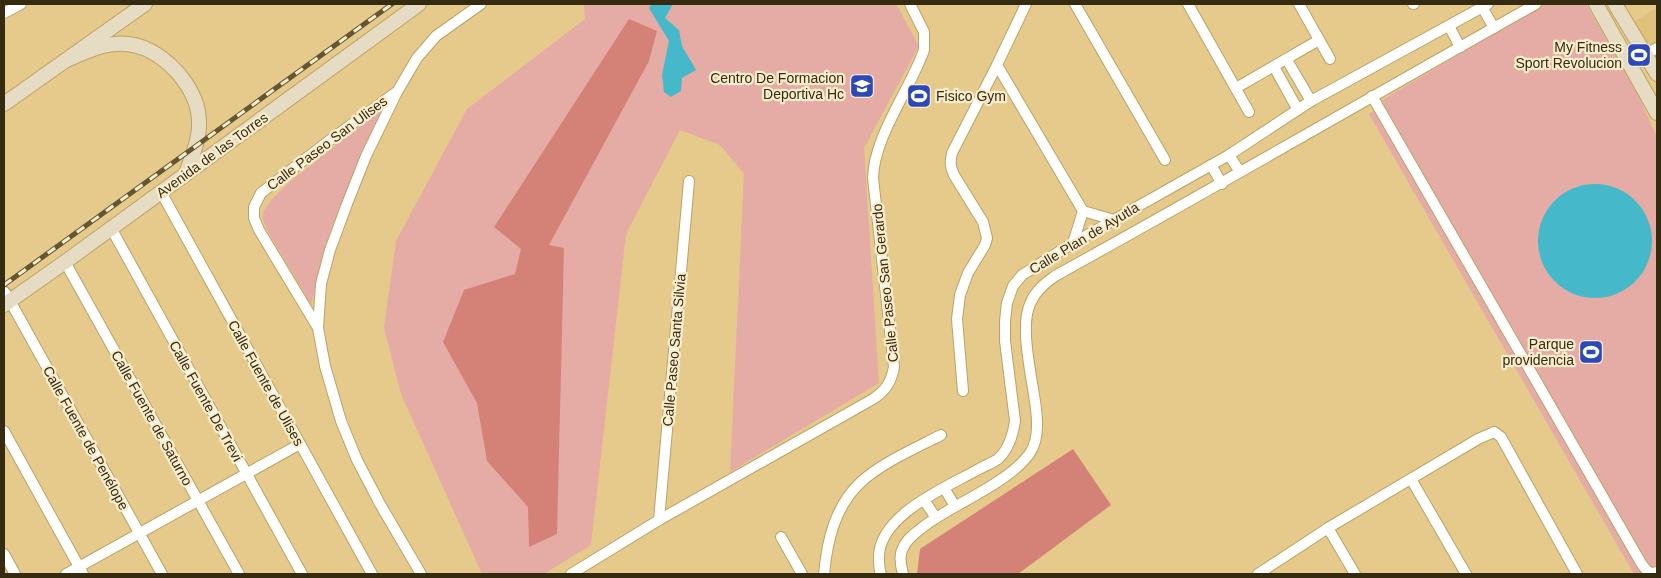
<svg xmlns="http://www.w3.org/2000/svg" width="1661" height="578" font-family="Helvetica,sans-serif">
<style>
.built{fill:#e0c27b}
.green{fill:#e5aca5}
.forest{fill:#d48177}
.water{fill:#45b9c9}
.lines{fill:none;stroke-linecap:round;stroke-linejoin:round}
.minor-casing{stroke:#bca265;stroke-width:12}
.tertiary-casing{stroke:#bca265;stroke-width:15}
.secondary-casing{stroke:#bca265;stroke-width:16}
.minor{stroke:#fff;stroke-width:10}
.tertiary{stroke:#fff;stroke-width:12}
.secondary{stroke:#e6dcc3;stroke-width:14}
.rail-casing{stroke:#645632;stroke-width:5}
.rail{stroke:#faedce;stroke-width:3;stroke-dasharray:9;stroke-linecap:butt}
.labels{text-anchor:middle;stroke-width:4.5;stroke-linejoin:round;paint-order:stroke}
.poi-label{font-size:14px;fill:#352b11;stroke:#faedce;text-anchor:end}
.street-label{font-size:14px;fill:#352b11;stroke:#faedce}
</style>
<rect width="100%" height="100%" fill="#e5ca8c"/>
<!-- built -->
<path class="built" d="M 1657,8 L 1657,71 L 1632,23 Z"/>
<!-- green -->
<g class="green">
<path d="M 584,4 L 896,4 L 919,46 L 864,148 L 879,383 L 730,472 L 744,174 L 720,145 L 680,130 L 626,234 L 591,545 L 544,574 L 482,574 L 401,394 L 384,328 L 396,241 L 467,109 L 585,19 Z"/>
<path d="M 1544,4 L 1586,4 L 1636,91 L 1657,137 L 1657,574 L 1634,574 L 1369,114 L 1384,104 L 1382,100 Z"/>
<path d="M 383,108 L 326,252 L 311,304 L 268,232 L 263,220 L 263,212 L 272,199 L 292,180 Z"/>
</g>
<!-- forest -->
<g class="forest">
<path d="M 629,19 L 657,31 L 649,61 L 549,245 L 564,248 L 557,534 L 529,547 L 528,507 L 487,461 L 477,403 L 443,342 L 464,290 L 515,274 L 521,249 L 494,227 Z"/>
<path d="M 1073,449 L 1111,505 L 1018,574 L 917,574 L 920,549 Z"/>
</g>
<!-- water -->
<g class="water">
<path d="M 652,4 L 673,4 L 665,18 L 679,30 L 682,46 L 696,70 L 682,78 L 681,91 L 671,97 L 664,92 L 662,75 L 669,41 L 649,8 Z"/>
<circle cx="1595" cy="241" r="57"/>
</g>
<g class="lines">
<defs>
<g id="minor">
<path d="M 1075,4 L 1165,160"/>
<path d="M 1188,4 L 1249,112"/>
<path d="M 1299,4 L 1330,59"/>
<path d="M 1413,4 L 1414,4"/>
<path d="M 1482,7 L 1494,28"/>
<path d="M 4,13 L 21,4"/>
<path d="M 1449,26 L 1460,47"/>
<path d="M 1645,55 L 1657,48"/>
<path d="M 1287,60 L 1311,101"/>
<path d="M 997,65 L 1083,211 L 1114,220"/>
<path d="M 1274,67 L 1298,110"/>
<path d="M 1236,88 L 1319,40"/>
<path d="M 1372,96 L 1641,563 C 1645,569 1649,575 1657,572"/>
<path d="M 1229,155 L 1240,172"/>
<path d="M 1211,165 L 1222,184"/>
<path d="M 161,192 L 372,574"/>
<path d="M 111,228 L 302,574"/>
<path d="M 1073,243 L 1083,211"/>
<path d="M 65,262 L 239,574"/>
<path d="M 10,301 L 162,574"/>
<path d="M 318,328 L 259,230 L 254,218 L 254,207 L 261,193 L 334,137 L 395,93"/>
<path d="M 963,391 L 957,319 L 960,295 L 968,273 L 985,245 L 987,238 L 983,222 L 954,175 C 950,167 950,162 952,153 L 997,65 L 1026,4"/>
<path d="M 4,431 L 83,574"/>
<path d="M 1411,479 L 1466,574"/>
<path d="M 944,488 L 955,506"/>
<path d="M 924,500 L 936,518"/>
<path d="M 659,520 L 689,181"/>
<path d="M 1328,528 L 1355,574"/>
<path d="M 781,537 L 802,574"/>
<path d="M 4,554 L 15,574"/>
<path d="M 66,574 L 300,444"/>
<path d="M 421,574 L 380,504 L 357,460 L 341,421 L 325,366 L 318,328 L 321,284 L 330,250 L 347,204 L 366,156 L 397,92 L 417,58 L 436,36 L 481,4"/>
<path d="M 571,574 L 659,520 L 873,399 C 886,390 891,383 894,367 L 873,178 C 874,136 910,90 924,50 L 924,32 L 910,4"/>
<path d="M 824,574 C 827,541 835,506 861,482 C 883,462 914,449 941,435"/>
<path d="M 881,574 C 879,569 879,564 879,559 C 877,516 945,488 977,470 C 984,466 992,463 998,459 C 1009,449 1013,435 1015,421 L 1005,341 L 1005,321 L 1007,303 L 1013,286 L 1022,275 L 1073,243 L 1229,155 L 1311,101 L 1488,4"/>
<path d="M 903,574 C 901,567 899,555 903,548 C 907,538 918,531 927,524 C 956,503 1010,482 1030,453 C 1038,441 1038,424 1036,409 C 1033,381 1019,328 1030,304 C 1035,291 1045,283 1055,276 C 1216,187 1376,94 1536,4"/>
<path d="M 1258,574 L 1328,528 L 1478,439 L 1494,432 L 1501,437 L 1577,574"/>
</g>
<path id="tertiary" d="M 4,293 L 10,301"/>
<g id="secondary">
<path d="M 1596,4 L 1657,113"/>
<path d="M 1615,4 L 1657,74"/>
<path d="M 67,60 C 78,55 91,49 103,46 C 133,38 158,51 178,73 C 189,86 199,104 199,122 C 200,139 191,158 186,174"/>
<path d="M 4,104 L 145,4"/>
<path d="M 4,305 L 65,262 L 419,4"/>
</g>
</defs>
<!-- minor casing -->
<use href="#minor" class="minor-casing"/>
<!-- tertiary casing -->
<use href="#tertiary" class="tertiary-casing"/>
<!-- secondary casing -->
<use href="#secondary" class="secondary-casing"/>
<!-- minor -->
<use href="#minor" class="minor"/>
<!-- tertiary -->
<use href="#tertiary" class="tertiary"/>
<!-- secondary -->
<use href="#secondary" class="secondary"/>
<defs>
<path id="rail" d="M 4,285 L 392,4"/>
</defs>
<!-- rail casing -->
<use href="#rail" class="rail-casing"/>
<!-- rail -->
<use href="#rail" class="rail"/>
</g>
<!-- icons -->
<defs>
<symbol id="stadium-square" viewBox="-11 -11 22 22"><rect x="-9" y="-9" width="18" height="18" rx="4" fill="#2c49b9" stroke="#faedce"/><path d="M0-5a6.5 5 0 1 0 0 10a6.5 5 0 1 0 0-10ZM-3.5-1.8h7v3.6h-7Z" fill="#fff"/></symbol>
<symbol id="school-square" viewBox="-11 -11 22 22"><rect x="-9" y="-9" width="18" height="18" rx="4" fill="#2c49b9" stroke="#faedce"/><path d="M0-5L7-2L0 1L-7-2ZM-4 1L0 2.5L4 1V4Q0 6-4 4Z" fill="#fff"/></symbol>
</defs>
<g fill-rule="evenodd">
<use href="#stadium-square" x="1625" y="41" width="28" height="28"/>
<use href="#school-square" x="848" y="72" width="28" height="28"/>
<use href="#stadium-square" x="905" y="82" width="28" height="28"/>
<use href="#stadium-square" x="1577" y="338" width="28" height="28"/>
</g>
<g class="labels">
<!-- poi labels -->
<g class="poi-label">
<text x="1622" y="52">My Fitness<tspan x="1622" dy="16">Sport Revolucion</tspan></text>
<text x="844" y="83">Centro De Formacion<tspan x="844" dy="16">Deportiva Hc</tspan></text>
<text x="936" y="101" text-anchor="start">Fisico Gym</text>
<text x="1574" y="349">Parque<tspan x="1574" dy="16">providencia</tspan></text>
</g>
<!-- street labels -->
<g class="street-label">
<text transform="translate(327 143) rotate(-37)" y="5">Calle Paseo San Ulises</text>
<text transform="translate(212 155) rotate(-36)" y="5">Avenida de las Torres</text>
<text transform="translate(1084 238) rotate(-31)" y="5">Calle Plan de Ayutla</text>
<text transform="translate(885 283) rotate(-96)" y="5">Calle Paseo San Gerardo</text>
<text transform="translate(674 350) rotate(-85)" y="5">Calle Paseo Santa Silvia</text>
<text transform="translate(266 383) rotate(61)" y="5">Calle Fuente de Ulises</text>
<text transform="translate(206 401) rotate(61)" y="5">Calle Fuente De Trevi</text>
<text transform="translate(152 418) rotate(61)" y="5">Calle Fuente de Saturno</text>
<text transform="translate(86 438) rotate(61)" y="5">Calle Fuente de Penélope</text>
</g>
</g>
<!-- border -->
<rect width="1661" height="578" fill="none" stroke="#352b11" stroke-width="10"/>
</svg>
